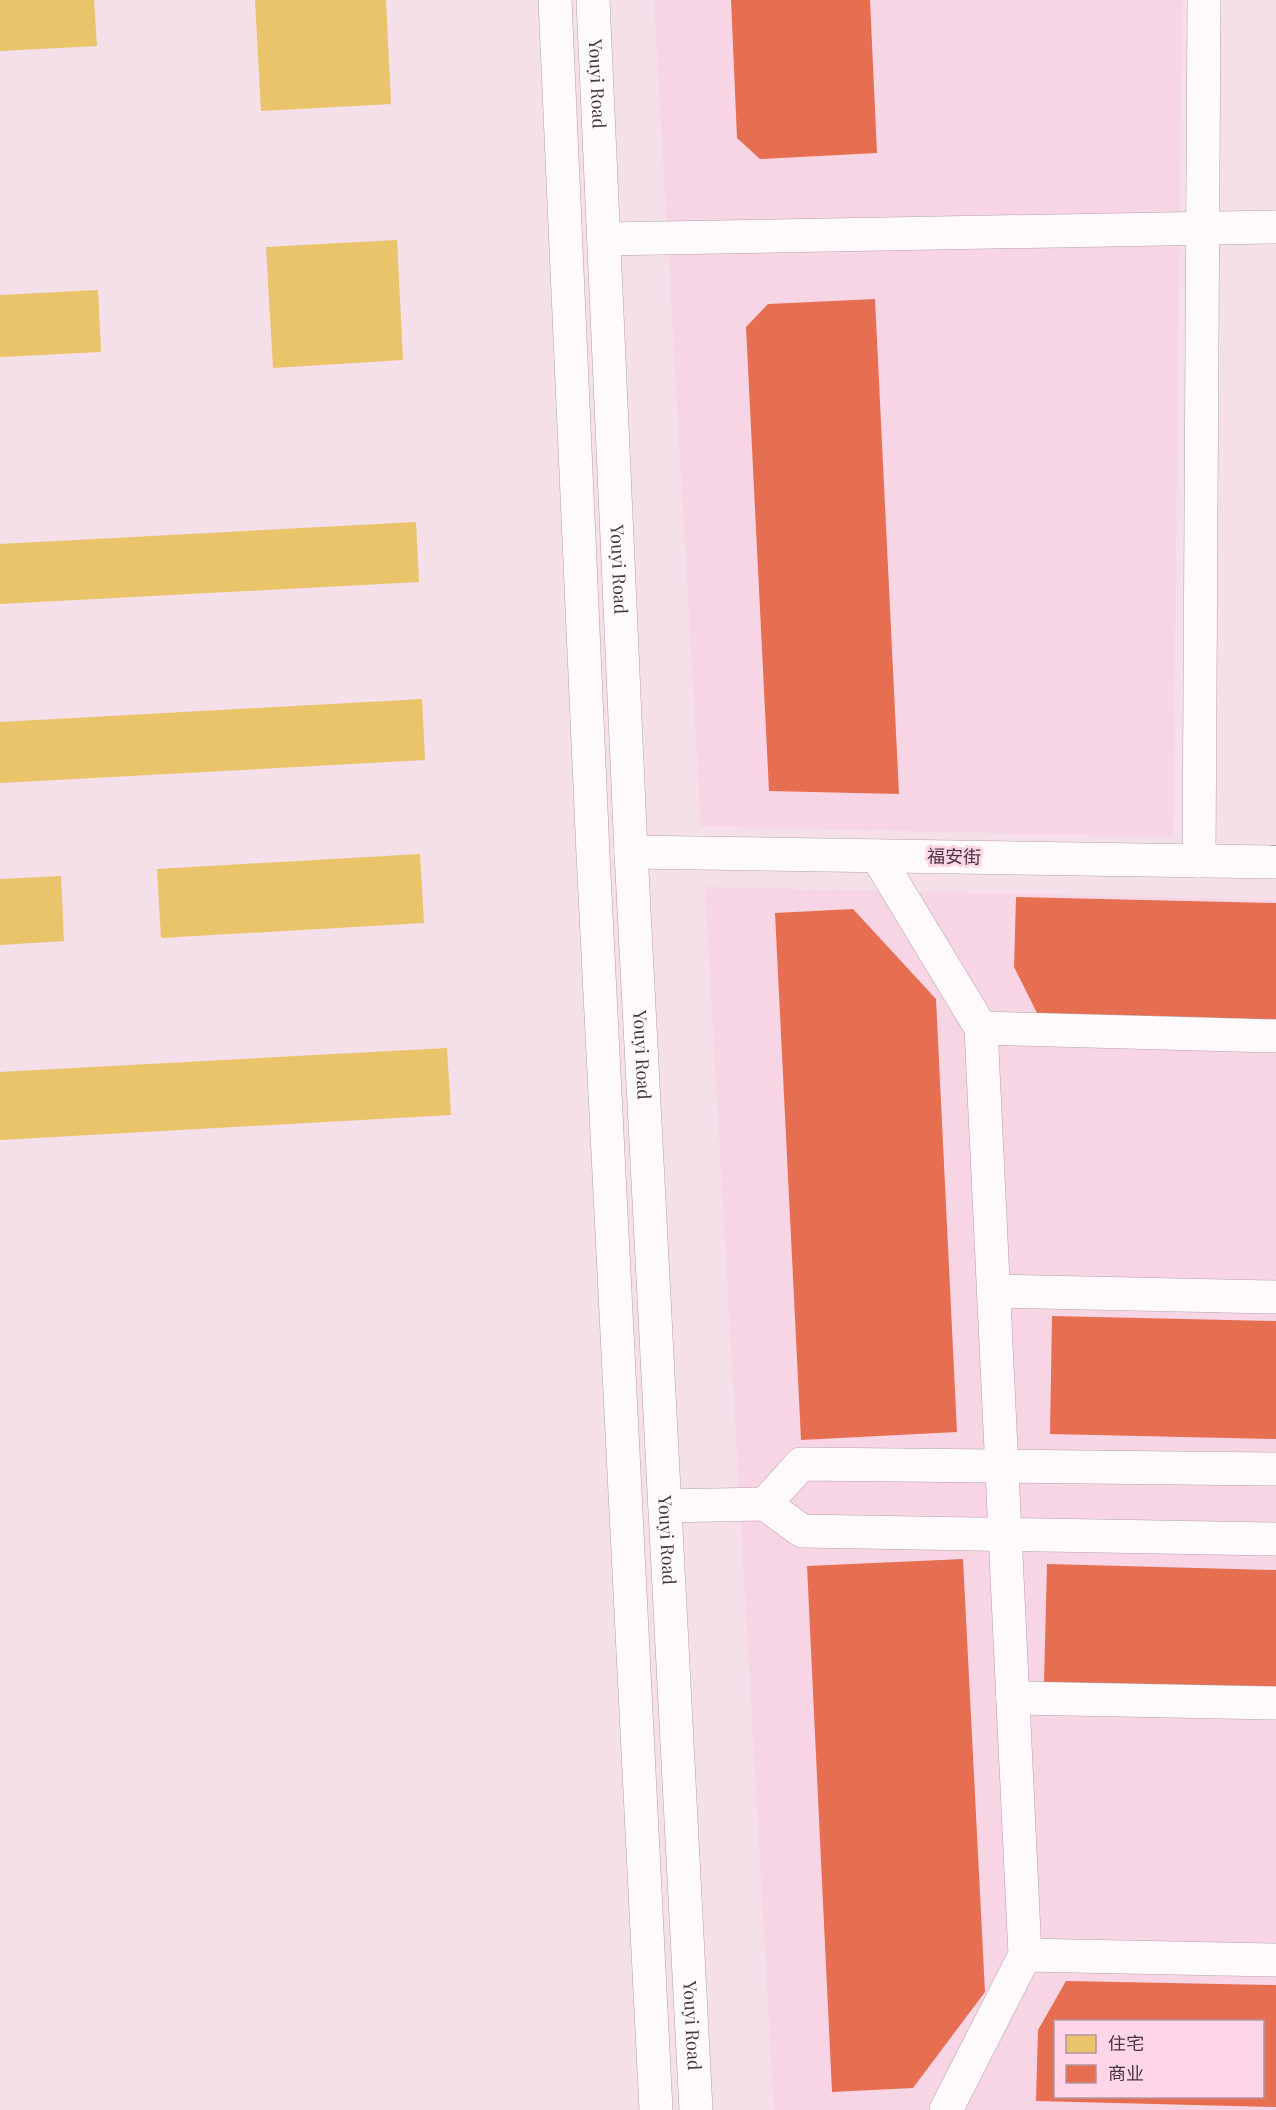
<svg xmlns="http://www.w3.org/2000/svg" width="1276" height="2110" font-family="'Playfair Display','Noto Sans SC',serif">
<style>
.built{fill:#f8d5e4;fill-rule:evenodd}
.homes{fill:#e9c46a}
.shops{fill:#e76f51;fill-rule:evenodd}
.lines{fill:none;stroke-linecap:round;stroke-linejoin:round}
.minor-casing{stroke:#b5a2ab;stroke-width:34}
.major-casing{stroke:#b5a2ab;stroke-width:34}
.minor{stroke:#fefafc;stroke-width:33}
.major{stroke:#fefafc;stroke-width:33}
.labels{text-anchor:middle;stroke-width:6;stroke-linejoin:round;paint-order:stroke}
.street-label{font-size:18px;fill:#48353e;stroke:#fed6e7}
</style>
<rect width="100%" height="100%" fill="#f5dfe8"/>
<!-- built -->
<g class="built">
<path d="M 654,0 L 1182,0 L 1173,837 L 701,826 Z"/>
<path d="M 705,887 L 1276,900 L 1276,2110 L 774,2110 ZM 1056,2022 L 1262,2022 L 1262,2096 L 1056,2096 Z"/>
</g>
<!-- homes -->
<g class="homes">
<path d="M 0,0 L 94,0 L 97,46 L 0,51 Z"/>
<path d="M 255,0 L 386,0 L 391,104 L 261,111 Z"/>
<path d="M 397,240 L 403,360 L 273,368 L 266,247 Z"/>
<path d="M 98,290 L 101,352 L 0,357 L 0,295 Z"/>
<path d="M 416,522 L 419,582 L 0,604 L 0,544 Z"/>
<path d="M 422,699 L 425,760 L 0,783 L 0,722 Z"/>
<path d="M 420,854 L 424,923 L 161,938 L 157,869 Z"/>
<path d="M 61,876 L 64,941 L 0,945 L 0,879 Z"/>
<path d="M 447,1048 L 451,1115 L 0,1140 L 0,1072 Z"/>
</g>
<!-- shops -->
<g class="shops">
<path d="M 731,0 L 870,0 L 877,153 L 760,159 L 737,138 Z"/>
<path d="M 875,299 L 899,794 L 769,791 L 746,327 L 768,304 Z"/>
<path d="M 1016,897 L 1276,903 L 1276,1024 L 1040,1019 L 1014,967 Z"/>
<path d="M 853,909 L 936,999 L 957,1432 L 801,1440 L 775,913 Z"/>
<path d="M 1052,1316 L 1276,1321 L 1276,1439 L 1050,1434 Z"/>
<path d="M 963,1559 L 985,1992 L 913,2088 L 832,2092 L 807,1566 Z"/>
<path d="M 1047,1564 L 1276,1570 L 1276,1688 L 1044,1683 Z"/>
<path d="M 1066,1981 L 1276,1985 L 1276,2107 L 1036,2101 L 1038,2030 ZM 1056,2022 L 1262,2022 L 1262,2096 L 1056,2096 Z"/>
</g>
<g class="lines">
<defs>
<g id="minor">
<path d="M 604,239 L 1276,227"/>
<path d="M 631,852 L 1276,862"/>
<path d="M 877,856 L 981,1028 L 1025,1955 L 946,2110"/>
<path d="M 1199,861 L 1204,0"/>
<path d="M 981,1028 L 1276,1036"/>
<path d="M 993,1291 L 1276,1297"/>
<path d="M 1276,1469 L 801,1464 L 765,1504 L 802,1531 L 1276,1539"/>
<path d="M 665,1506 L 765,1504"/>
<path d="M 1013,1698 L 1276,1703"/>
<path d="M 1025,1955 L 1276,1960"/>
</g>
<g id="major">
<path d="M 555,0 L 593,854 L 656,2110"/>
<path id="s1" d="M 593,0 L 631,852 L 696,2110"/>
</g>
</defs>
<!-- minor casing -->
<use href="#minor" class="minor-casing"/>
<!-- major casing -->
<use href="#major" class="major-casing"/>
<!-- minor -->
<use href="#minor" class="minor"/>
<!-- major -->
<use href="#major" class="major"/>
</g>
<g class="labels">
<!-- street labels -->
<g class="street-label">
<text dy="6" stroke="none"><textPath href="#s1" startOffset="84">Youyi Road</textPath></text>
<text dy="6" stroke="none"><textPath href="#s1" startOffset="570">Youyi Road</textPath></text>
<text transform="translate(954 857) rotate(1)" y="6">福安街</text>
<text dy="6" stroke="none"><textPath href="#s1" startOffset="1056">Youyi Road</textPath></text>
<text dy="6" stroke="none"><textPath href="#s1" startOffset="1542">Youyi Road</textPath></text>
<text dy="6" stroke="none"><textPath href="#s1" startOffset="2028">Youyi Road</textPath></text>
</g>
</g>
<!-- legend -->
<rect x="1054" y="2020" width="210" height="78" fill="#fed6e7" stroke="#b596a3" stroke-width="1.5"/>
<rect x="1066" y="2035" width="30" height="18" fill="#e9c46a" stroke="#b596a3" stroke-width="1.5"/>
<text x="1108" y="2050" font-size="18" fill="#48353e">住宅</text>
<rect x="1066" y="2065" width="30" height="18" fill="#e76f51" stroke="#b596a3" stroke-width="1.5"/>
<text x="1108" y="2080" font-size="18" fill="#48353e">商业</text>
</svg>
